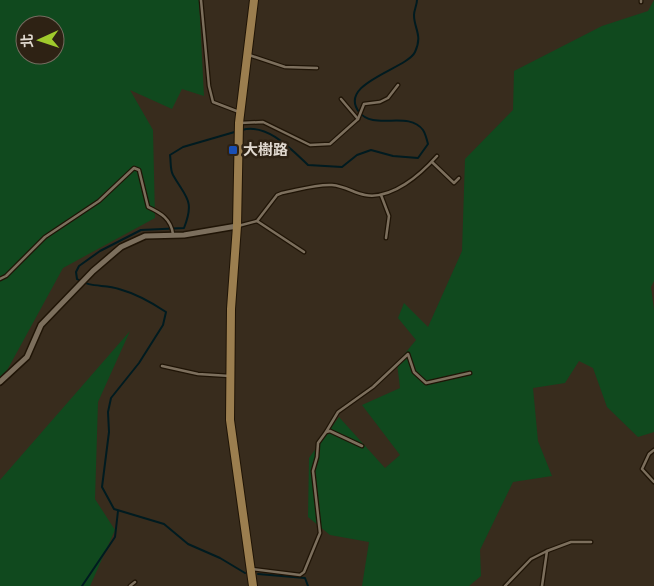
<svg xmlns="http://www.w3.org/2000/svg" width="654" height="586" font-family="'Work Sans','Noto Sans TC',sans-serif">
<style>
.green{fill:#10491e;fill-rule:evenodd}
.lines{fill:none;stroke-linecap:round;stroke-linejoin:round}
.stream{stroke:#001b20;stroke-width:2}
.lane-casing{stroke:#1f1406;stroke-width:5}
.street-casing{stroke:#1f1406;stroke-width:8}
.secondary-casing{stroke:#1f1406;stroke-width:10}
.lane{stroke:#7c6f5d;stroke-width:2.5}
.street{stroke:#7c6f5d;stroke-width:5}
.secondary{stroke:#9b7e4f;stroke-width:8}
.transit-dot{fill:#1a4fb4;stroke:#2e2214;stroke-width:2}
.labels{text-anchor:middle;stroke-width:5;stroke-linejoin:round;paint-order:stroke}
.poi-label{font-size:15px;font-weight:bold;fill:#e0d8cf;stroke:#2e2214;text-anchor:start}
</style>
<rect width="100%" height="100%" fill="#382c1d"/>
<!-- green -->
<g class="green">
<path d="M 0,0 L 199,0 L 204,96 L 182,89 L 172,109 L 130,90 L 153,130 L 155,218 L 63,268 L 5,374 L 0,379 ZM 25,25 L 55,25 L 55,55 L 25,55 Z"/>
<path d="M 654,0 L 654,281 L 651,287 L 654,310 L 654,432 L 638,437 L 607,407 L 593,368 L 579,361 L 565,383 L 533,388 L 538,441 L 552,476 L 513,482 L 480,550 L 481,576 L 469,586 L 362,586 L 369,542 L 330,535 L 308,517 L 309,458 L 339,417 L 385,468 L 400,455 L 362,405 L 400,388 L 397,363 L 416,340 L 398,318 L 404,303 L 428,327 L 462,251 L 465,159 L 513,110 L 514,71 L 602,26 L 648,11 Z"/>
<path d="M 130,331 L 98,402 L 95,499 L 115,530 L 90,586 L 0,586 L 0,480 Z"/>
</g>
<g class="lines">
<!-- stream -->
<g class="stream">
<path d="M 242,130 C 267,123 291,149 308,165 L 342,167 L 357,155 L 371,150 L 393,156 L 418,158 L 428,144 C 427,140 425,133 423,130 C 408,110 374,131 359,112 C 337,83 407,69 415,52 C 423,35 414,29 414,15 C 414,10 417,5 417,0"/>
<path d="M 238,131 L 183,147 L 170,155 C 171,161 170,170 173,175 C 186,198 195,200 184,228 L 141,230 L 100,251 L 79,266 L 76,272 L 77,279 C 90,288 105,284 119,289 C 137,294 151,302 166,312 L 163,325 L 139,363 L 111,398 L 108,412 L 109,432 L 102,487 L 114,509 L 164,524 L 188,544 L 220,558 L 245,573"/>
<path d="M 258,574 L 305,578 L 308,586"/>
<path d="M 82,586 L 115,537 L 118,511"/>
</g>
<defs>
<g id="lane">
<path d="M 201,0 L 209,86 L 213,102 L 239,112"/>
<path d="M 641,0 L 641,2"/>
<path d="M 249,55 L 285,67 L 317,68"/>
<path d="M 341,99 L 358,119"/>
<path d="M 240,123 L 263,122 L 310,145 L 330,144 L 358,119 L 364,104 L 380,102 L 388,98 L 398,85"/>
<path d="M 432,162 L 454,183 L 459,178"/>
<path d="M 381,195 L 389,216 L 386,238"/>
<path d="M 257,221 L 304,252"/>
<path d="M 238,226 L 257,221 L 277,195 L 282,193 C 298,190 316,184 332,185 C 345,186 354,193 365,195 C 392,200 421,174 437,156"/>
<path d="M 0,279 L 6,276 L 45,237 L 99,201 L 134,168 L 139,170 L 148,207 C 161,213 171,219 173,234"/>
<path d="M 162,366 L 198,374 L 230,376"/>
<path d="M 326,432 L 338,412 L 373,387 L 408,354 L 414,372 L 426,383 L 470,373"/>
<path d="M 654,450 L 649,454 L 642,469 L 654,482"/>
<path d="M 547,551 L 571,542 L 591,542"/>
<path d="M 252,569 L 300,575 L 304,572 L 320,533 L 313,471 L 317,457 L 318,443 L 326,432 L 330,431 L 362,446"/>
<path d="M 130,586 L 135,582"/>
<path d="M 505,586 L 531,559 L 547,551 L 542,586"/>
</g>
<path id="street" d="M 0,382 L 27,357 L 41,325 L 93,271 L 121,247 L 145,236 L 184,235 L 237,226"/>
<path id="secondary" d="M 253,586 L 230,420 L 231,309 L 237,226 L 239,123 L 254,0"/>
</defs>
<!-- lane casing -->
<use href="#lane" class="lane-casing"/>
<!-- street casing -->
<use href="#street" class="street-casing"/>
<!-- secondary casing -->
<use href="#secondary" class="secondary-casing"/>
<!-- lane -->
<use href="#lane" class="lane"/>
<!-- street -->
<use href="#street" class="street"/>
<!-- secondary -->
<use href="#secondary" class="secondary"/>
</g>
<!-- markers -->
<rect class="transit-dot" x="228" y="145" width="10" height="10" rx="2.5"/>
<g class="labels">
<!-- poi labels -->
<g class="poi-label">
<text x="243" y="155">大樹路</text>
</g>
</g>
<!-- north arrow -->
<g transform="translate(40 40) rotate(267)"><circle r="24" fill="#2e2214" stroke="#756b5f"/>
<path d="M0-4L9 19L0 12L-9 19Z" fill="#a0ca2c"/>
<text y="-8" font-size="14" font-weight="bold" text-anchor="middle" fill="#e0d8cf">北</text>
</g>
</svg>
